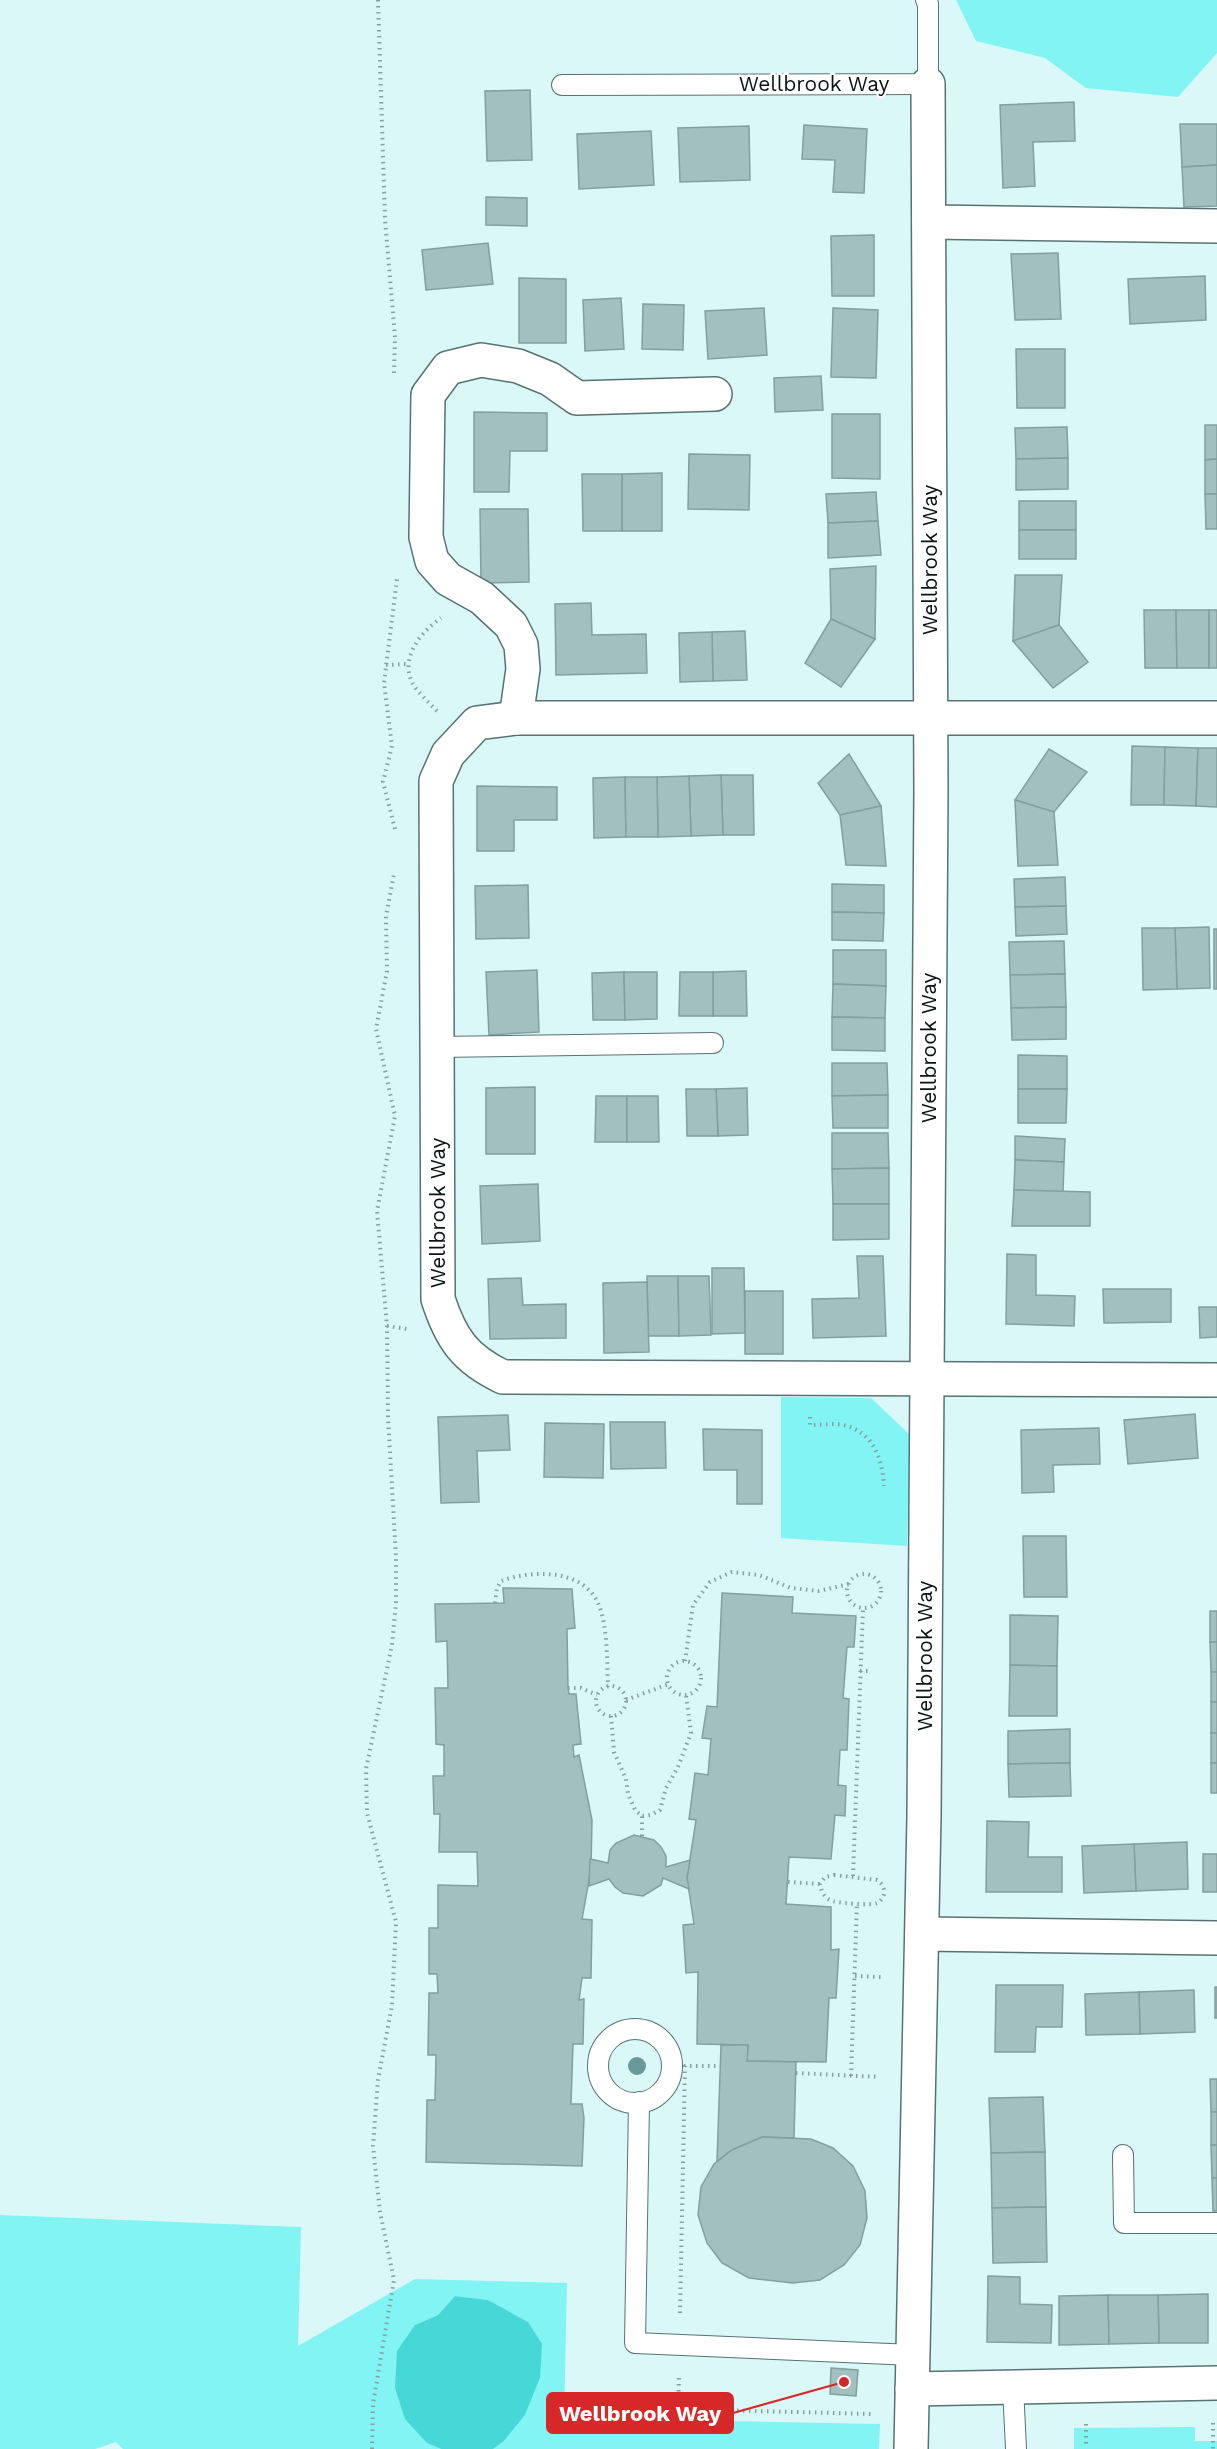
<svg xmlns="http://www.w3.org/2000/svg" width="1217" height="2449" font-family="'Work Sans',sans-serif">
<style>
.green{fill:#81f4f3}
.water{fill:#46d7d7}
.building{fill:#a3c0c0;stroke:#839f9f;stroke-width:1.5}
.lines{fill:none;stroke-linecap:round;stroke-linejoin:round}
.lane-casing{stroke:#587272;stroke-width:22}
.street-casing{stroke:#587272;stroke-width:36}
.path{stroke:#889f9e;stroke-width:4;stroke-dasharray:1.5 4.5;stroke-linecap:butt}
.lane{stroke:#fff;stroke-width:20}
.street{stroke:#fff;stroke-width:33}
.tree{fill:#699a9a}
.labels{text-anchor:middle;stroke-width:4.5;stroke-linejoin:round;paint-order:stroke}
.street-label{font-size:21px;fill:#081313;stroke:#fefefe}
.leader{fill:none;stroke:#d62828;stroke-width:2}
.callout-dot{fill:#d62828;stroke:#fefefe;stroke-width:2}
.callout{fill:#d62828;stroke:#d62828;stroke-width:2}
.callout-label{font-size:22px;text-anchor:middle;font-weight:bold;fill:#fff}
</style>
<rect width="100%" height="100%" fill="#d9f8f7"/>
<!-- green -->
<g class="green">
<path d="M 956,0 L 1217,0 L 1217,53 L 1178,97 L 1086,88 L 1045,58 L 976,41 Z"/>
<path d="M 781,1397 L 871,1398 L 910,1435 L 907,1546 L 781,1538 Z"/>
<path d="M 0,2215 L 301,2227 L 298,2346 L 415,2279 L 567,2283 L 564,2418 L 880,2424 L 879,2449 L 493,2449 L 504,2441 L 525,2415 L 540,2378 L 528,2322 L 488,2300 L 455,2296 L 438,2315 L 415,2325 L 427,2443 L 441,2449 L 123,2449 L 116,2442 L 95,2449 L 0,2449 Z"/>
<path d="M 1195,2427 L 1195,2441 L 1217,2441 L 1217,2449 L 1074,2449 L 1074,2428 Z"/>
</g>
<!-- water -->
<path class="water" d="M 455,2296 L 488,2300 L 528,2322 L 542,2344 L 540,2378 L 525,2415 L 504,2441 L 493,2449 L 441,2449 L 427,2443 L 405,2419 L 395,2388 L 397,2351 L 415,2325 L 438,2315 Z"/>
<!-- building -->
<g class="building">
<path d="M 530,90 L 532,160 L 487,161 L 485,91 Z"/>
<path d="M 1074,102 L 1075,141 L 1033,142 L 1035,186 L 1003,188 L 1000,105 Z"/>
<path d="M 1180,124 L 1217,124 L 1217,165 L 1182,167 Z"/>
<path d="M 804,125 L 867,129 L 864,193 L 833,192 L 835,160 L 802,159 Z"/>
<path d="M 749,126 L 750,180 L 680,182 L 678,128 Z"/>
<path d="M 651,131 L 654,185 L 579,189 L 577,134 Z"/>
<path d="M 1217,165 L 1217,206 L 1184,207 L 1182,167 Z"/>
<path d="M 486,197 L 527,198 L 527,226 L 486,225 Z"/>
<path d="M 874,235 L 874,296 L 832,296 L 831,236 Z"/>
<path d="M 488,243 L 493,284 L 426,290 L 422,250 Z"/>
<path d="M 1058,253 L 1061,319 L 1015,320 L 1011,254 Z"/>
<path d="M 1205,276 L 1206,320 L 1130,324 L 1128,279 Z"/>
<path d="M 519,278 L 566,279 L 566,343 L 519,343 Z"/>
<path d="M 621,298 L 624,349 L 585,351 L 583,300 Z"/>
<path d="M 643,304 L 684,305 L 683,350 L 642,349 Z"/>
<path d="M 764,308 L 767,355 L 708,359 L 705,311 Z"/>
<path d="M 833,308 L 878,310 L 876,378 L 831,377 Z"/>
<path d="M 1016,349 L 1065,349 L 1065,408 L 1017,408 Z"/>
<path d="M 821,376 L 823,410 L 775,412 L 774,378 Z"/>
<path d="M 474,412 L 547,413 L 547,451 L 510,451 L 509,492 L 474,492 Z"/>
<path d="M 832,414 L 880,414 L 880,479 L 832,478 Z"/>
<path d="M 1205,425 L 1217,425 L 1217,459 L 1205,460 Z"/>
<path d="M 1067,427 L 1068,458 L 1016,459 L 1015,428 Z"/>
<path d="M 689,454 L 750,455 L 749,510 L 688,509 Z"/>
<path d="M 1068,458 L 1068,489 L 1016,490 L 1016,459 Z"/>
<path d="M 1217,459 L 1217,494 L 1205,494 L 1205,460 Z"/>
<path d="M 662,473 L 662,531 L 622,531 L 622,474 Z"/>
<path d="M 582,474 L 622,474 L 622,531 L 583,531 Z"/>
<path d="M 876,492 L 878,521 L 828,523 L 826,494 Z"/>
<path d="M 1205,494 L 1217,494 L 1217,529 L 1206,529 Z"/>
<rect x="1019" y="501" width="57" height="29"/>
<path d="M 480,509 L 528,509 L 529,582 L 481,583 Z"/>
<path d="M 878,521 L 881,555 L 828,558 L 828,523 Z"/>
<rect x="1019" y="530" width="57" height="29"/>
<path d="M 876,566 L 875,639 L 831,619 L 830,569 Z"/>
<path d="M 1015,575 L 1062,575 L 1059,625 L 1013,641 Z"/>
<path d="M 591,603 L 592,635 L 646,634 L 647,673 L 556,675 L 555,604 Z"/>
<path d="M 1144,610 L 1176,610 L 1177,668 L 1145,668 Z"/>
<path d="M 1176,610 L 1209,610 L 1209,668 L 1177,668 Z"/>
<rect x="1209" y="610" width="8" height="58"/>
<path d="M 831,619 L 875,639 L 841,687 L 805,663 Z"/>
<path d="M 1059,625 L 1088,662 L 1053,688 L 1013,641 Z"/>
<path d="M 745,631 L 747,680 L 713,681 L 712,632 Z"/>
<path d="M 712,632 L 713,681 L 680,682 L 679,633 Z"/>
<path d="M 1132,746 L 1165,747 L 1164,805 L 1131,805 Z"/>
<path d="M 1165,747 L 1198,748 L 1196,806 L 1164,805 Z"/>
<path d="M 1198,748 L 1217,748 L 1217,807 L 1196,806 Z"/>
<path d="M 1049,749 L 1087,772 L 1054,812 L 1015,800 Z"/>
<path d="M 849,754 L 881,806 L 840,815 L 818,783 Z"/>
<path d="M 721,775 L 753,775 L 754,835 L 723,835 Z"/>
<path d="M 721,775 L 723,835 L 691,836 L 689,776 Z"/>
<path d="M 689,776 L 691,836 L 658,837 L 657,777 Z"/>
<path d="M 625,777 L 626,837 L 594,838 L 593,778 Z"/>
<path d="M 625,777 L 657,777 L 658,837 L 626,837 Z"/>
<path d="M 477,786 L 557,787 L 557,820 L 514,820 L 514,851 L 477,851 Z"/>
<path d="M 1015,800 L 1054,812 L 1058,865 L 1018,866 Z"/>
<path d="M 881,806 L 886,866 L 846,865 L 840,815 Z"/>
<path d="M 1065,877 L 1066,906 L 1015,907 L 1014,879 Z"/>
<path d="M 832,884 L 884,885 L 884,913 L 832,912 Z"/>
<path d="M 528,885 L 529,938 L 476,939 L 475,886 Z"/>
<path d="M 1066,906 L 1067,934 L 1016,936 L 1015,907 Z"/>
<path d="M 832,912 L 884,913 L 883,941 L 832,940 Z"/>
<path d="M 1209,927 L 1210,988 L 1177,989 L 1175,928 Z"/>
<path d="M 1142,928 L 1175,928 L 1177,989 L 1143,990 Z"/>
<rect x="1214" y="929" width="3" height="60"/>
<path d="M 1064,941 L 1065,974 L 1010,975 L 1009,942 Z"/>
<path d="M 833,950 L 886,950 L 886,986 L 833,984 Z"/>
<path d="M 537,970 L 539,1032 L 489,1035 L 486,972 Z"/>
<path d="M 746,971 L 747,1016 L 713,1016 L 713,972 Z"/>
<path d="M 624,972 L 625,1020 L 593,1020 L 592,973 Z"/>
<path d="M 624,972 L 657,972 L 657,1019 L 625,1020 Z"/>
<path d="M 680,972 L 713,972 L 713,1016 L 679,1016 Z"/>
<path d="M 1065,974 L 1066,1007 L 1011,1008 L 1010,975 Z"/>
<path d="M 833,984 L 886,986 L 885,1018 L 832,1017 Z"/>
<path d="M 1066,1007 L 1066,1039 L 1012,1040 L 1011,1008 Z"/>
<path d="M 832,1017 L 885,1018 L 885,1051 L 832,1050 Z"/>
<path d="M 1018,1055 L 1067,1056 L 1067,1089 L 1018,1089 Z"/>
<path d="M 832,1063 L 887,1063 L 888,1095 L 832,1096 Z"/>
<path d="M 535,1087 L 535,1154 L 486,1154 L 486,1088 Z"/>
<path d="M 747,1088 L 748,1135 L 718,1136 L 716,1089 Z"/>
<path d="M 686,1089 L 716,1089 L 718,1136 L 687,1136 Z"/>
<path d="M 1018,1089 L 1067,1089 L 1066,1123 L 1018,1123 Z"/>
<path d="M 888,1095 L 888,1128 L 833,1128 L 832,1096 Z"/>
<path d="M 596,1096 L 627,1096 L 627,1142 L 595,1142 Z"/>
<path d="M 627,1096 L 658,1096 L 659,1142 L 627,1142 Z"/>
<path d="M 832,1133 L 888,1133 L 889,1168 L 832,1169 Z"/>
<path d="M 1015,1136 L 1065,1139 L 1064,1162 L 1015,1160 Z"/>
<path d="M 1015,1160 L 1064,1162 L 1063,1193 L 1014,1190 Z"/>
<path d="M 889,1168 L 889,1204 L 833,1204 L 832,1169 Z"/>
<path d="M 538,1184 L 540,1241 L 482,1244 L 480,1186 Z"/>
<path d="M 1014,1190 L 1090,1192 L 1090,1226 L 1012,1226 Z"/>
<path d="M 833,1204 L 889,1204 L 889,1239 L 833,1240 Z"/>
<path d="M 1007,1254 L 1036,1255 L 1036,1295 L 1075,1296 L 1074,1326 L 1006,1324 Z"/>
<path d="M 857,1256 L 883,1256 L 886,1336 L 813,1338 L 812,1299 L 859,1298 Z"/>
<path d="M 712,1268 L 744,1268 L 745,1333 L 712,1334 Z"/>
<path d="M 647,1276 L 678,1276 L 679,1336 L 648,1336 Z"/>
<path d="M 678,1276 L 709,1276 L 711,1335 L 679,1336 Z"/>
<path d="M 521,1278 L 523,1305 L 566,1304 L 566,1338 L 490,1339 L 488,1279 Z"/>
<path d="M 647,1282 L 649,1352 L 604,1353 L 603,1283 Z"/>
<path d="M 1103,1289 L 1171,1289 L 1171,1322 L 1104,1323 Z"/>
<rect x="745" y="1291" width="38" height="63"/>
<path d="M 1199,1307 L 1217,1307 L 1217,1337 L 1200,1338 Z"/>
<path d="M 1195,1414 L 1198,1458 L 1128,1464 L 1124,1420 Z"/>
<path d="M 508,1415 L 510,1450 L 477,1451 L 479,1502 L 441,1503 L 438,1417 Z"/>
<path d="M 610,1422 L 665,1422 L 666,1468 L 611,1469 Z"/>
<path d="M 545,1423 L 604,1424 L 603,1478 L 544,1477 Z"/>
<path d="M 1099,1428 L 1100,1464 L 1053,1465 L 1054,1492 L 1022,1493 L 1021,1430 Z"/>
<path d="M 703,1429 L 762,1430 L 762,1504 L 737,1504 L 737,1470 L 704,1470 Z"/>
<path d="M 1023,1536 L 1066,1536 L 1067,1597 L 1024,1597 Z"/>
<path d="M 503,1588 L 572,1589 L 575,1628 L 567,1629 L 568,1688 L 569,1694 L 576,1694 L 581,1744 L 573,1745 L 574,1757 L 579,1755 L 592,1820 L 591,1869 L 582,1919 L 592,1920 L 591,1978 L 582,1978 L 579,2000 L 584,1999 L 583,2044 L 573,2044 L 571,2104 L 582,2104 L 584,2118 L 582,2166 L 426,2162 L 427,2100 L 435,2100 L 436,2055 L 428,2055 L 429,1993 L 438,1993 L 437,1974 L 429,1974 L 429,1928 L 438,1928 L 438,1885 L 478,1886 L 477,1852 L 439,1852 L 440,1814 L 434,1814 L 433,1776 L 444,1776 L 444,1745 L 436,1744 L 435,1688 L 448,1688 L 447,1641 L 436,1642 L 435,1604 L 504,1603 Z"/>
<path d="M 722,1593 L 793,1597 L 792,1613 L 856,1616 L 854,1647 L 847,1647 L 843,1698 L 849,1699 L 847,1750 L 840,1750 L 838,1785 L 846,1786 L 845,1816 L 835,1815 L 831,1859 L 789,1857 L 786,1904 L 831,1907 L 831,1950 L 839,1949 L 836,1998 L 829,1998 L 826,2062 L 747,2061 L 748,2045 L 697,2044 L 698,1972 L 686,1973 L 683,1925 L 694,1924 L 687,1878 L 696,1820 L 689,1819 L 695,1773 L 708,1775 L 711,1739 L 702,1738 L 707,1706 L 717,1707 Z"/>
<rect x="1210" y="1611" width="7" height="31"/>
<path d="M 1010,1615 L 1058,1616 L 1057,1666 L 1010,1665 Z"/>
<path d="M 1210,1642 L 1217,1642 L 1217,1672 L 1211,1672 Z"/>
<path d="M 1010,1665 L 1057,1666 L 1057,1716 L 1009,1716 Z"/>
<rect x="1211" y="1672" width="6" height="30"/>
<rect x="1211" y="1702" width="6" height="31"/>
<path d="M 1070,1729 L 1070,1763 L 1008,1764 L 1008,1731 Z"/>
<rect x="1211" y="1733" width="6" height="30"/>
<path d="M 1070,1763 L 1071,1796 L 1009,1797 L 1008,1764 Z"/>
<rect x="1211" y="1763" width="6" height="30"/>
<path d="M 987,1821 L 1029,1822 L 1028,1857 L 1062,1857 L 1062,1892 L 986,1892 Z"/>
<path d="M 634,1835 L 654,1840 L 661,1847 L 666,1856 L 666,1867 L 690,1860 L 687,1878 L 689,1889 L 663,1878 L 661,1885 L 643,1896 L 623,1893 L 615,1887 L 609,1879 L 589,1886 L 590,1859 L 608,1863 L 610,1850 L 616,1843 Z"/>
<path d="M 1187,1842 L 1188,1889 L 1136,1891 L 1134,1844 Z"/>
<path d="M 1134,1844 L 1136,1891 L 1084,1893 L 1082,1846 Z"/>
<rect x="1203" y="1854" width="14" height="38"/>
<path d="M 996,1985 L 1063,1985 L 1062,2027 L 1036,2027 L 1035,2052 L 995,2052 Z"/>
<rect x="1215" y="1987" width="2" height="31"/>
<path d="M 1194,1990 L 1195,2032 L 1140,2034 L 1139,1992 Z"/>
<path d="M 1139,1992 L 1140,2034 L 1086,2035 L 1085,1994 Z"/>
<path d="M 721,2045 L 748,2045 L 747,2061 L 796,2062 L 794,2138 L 762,2137 L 732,2150 L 717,2161 Z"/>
<path d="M 1210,2079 L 1217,2079 L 1217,2112 L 1211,2112 Z"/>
<path d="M 1043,2097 L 1045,2152 L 991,2153 L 989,2098 Z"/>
<rect x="1211" y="2112" width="6" height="33"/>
<path d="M 762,2137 L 811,2139 L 833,2148 L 853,2166 L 865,2191 L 867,2218 L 860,2245 L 844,2265 L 820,2280 L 793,2283 L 749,2278 L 722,2263 L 707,2243 L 698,2215 L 701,2187 L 714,2164 L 732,2150 Z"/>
<path d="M 1211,2145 L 1217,2145 L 1217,2178 L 1212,2178 Z"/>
<path d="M 1045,2152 L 1046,2207 L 992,2208 L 991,2153 Z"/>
<path d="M 1212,2178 L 1217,2178 L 1217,2211 L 1213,2211 Z"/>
<path d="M 1046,2207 L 1047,2262 L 993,2263 L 992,2208 Z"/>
<path d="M 988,2276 L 1020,2277 L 1020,2304 L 1052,2305 L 1051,2343 L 987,2342 Z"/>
<path d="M 1208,2294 L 1208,2343 L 1159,2343 L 1158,2295 Z"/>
<path d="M 1108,2295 L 1109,2344 L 1059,2345 L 1059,2296 Z"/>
<path d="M 1108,2295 L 1158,2295 L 1159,2343 L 1109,2344 Z"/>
<path d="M 831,2368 L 858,2370 L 856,2396 L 830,2394 Z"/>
</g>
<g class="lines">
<defs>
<g id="lane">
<path d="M 562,85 L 928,84 L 928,4 L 926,0"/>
<path d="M 437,1047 L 713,1043"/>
<circle cx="635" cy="2066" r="37"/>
<path d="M 639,2102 L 635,2343 L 913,2355"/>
<path d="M 1123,2155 L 1124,2223 L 1217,2223"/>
<path d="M 1013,2387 L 1016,2449"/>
</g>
<g id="street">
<path d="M 929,222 L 1217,226"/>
<path d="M 516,718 L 523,669 L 521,645 L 511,625 L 482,598 L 448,579 L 432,561 L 426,537 L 428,395 L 448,368 L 481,360 L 518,366 L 550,379 L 577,398 L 715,394"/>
<path d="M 1217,718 L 516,718 L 477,723 L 448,754 L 436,781 L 438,1299 C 451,1339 465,1359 503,1377 L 1217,1380"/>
<path d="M 922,1934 L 1217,1938"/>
<path d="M 912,2389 L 1217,2383"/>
<path d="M 911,2449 L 924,1817 L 931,790 L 928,84"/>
</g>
</defs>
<!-- lane casing -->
<use href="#lane" class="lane-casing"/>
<!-- street casing -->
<use href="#street" class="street-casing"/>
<!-- path -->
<g class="path">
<path d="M 378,0 L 385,219 L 395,337 L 394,374"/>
<path d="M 386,665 L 407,664"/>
<path d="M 437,711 C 430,704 423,697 417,690 C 396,663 418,634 441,618"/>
<path d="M 395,829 L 383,782 L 392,746 L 384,683 L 397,579"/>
<path d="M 387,1326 L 407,1329"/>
<path d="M 810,1417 L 810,1425 C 821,1425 833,1423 843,1425 C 874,1432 882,1458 884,1486"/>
<circle cx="864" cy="1591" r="17"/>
<path d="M 495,1603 L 497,1588 L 501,1581 C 531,1570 582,1568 598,1603 C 608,1625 607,1663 608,1687"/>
<path d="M 685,1661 L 693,1605 L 710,1582 L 732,1572 L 759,1575 L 791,1588 L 819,1591 L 849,1584"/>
<circle cx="684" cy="1678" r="17"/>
<path d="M 860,1671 L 870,1671"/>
<circle cx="611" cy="1701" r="15"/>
<path d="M 568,1688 L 581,1688 L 597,1695"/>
<path d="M 626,1700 L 669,1684"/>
<path d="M 611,1716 L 614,1752 L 626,1779 L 628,1794 L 635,1810 L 642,1816 L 651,1815 L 660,1810 L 666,1788 L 678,1767 L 691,1733 L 686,1695"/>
<path d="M 642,1836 L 642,1816"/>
<path d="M 834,1875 L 877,1880 C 886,1885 887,1898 877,1903 C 871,1906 835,1903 830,1900 C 824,1897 821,1891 820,1884 L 825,1877 Z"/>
<path d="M 853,1876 L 863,1608"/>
<path d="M 788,1882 L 820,1884"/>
<path d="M 855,1976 L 882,1977"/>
<path d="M 796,2073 L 879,2077"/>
<path d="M 851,2076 L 857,1903"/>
<path d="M 680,2313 L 685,2066 L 721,2066"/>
<path d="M 679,2378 L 678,2409 L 873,2414"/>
<path d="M 1213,2423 L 1213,2449"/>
<path d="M 1086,2424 L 1086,2444"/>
<path d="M 372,2449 L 373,2404 L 394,2280 L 380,2212 L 373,2146 L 378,2080 L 392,2005 L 396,1922 L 367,1813 L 366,1769 L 392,1645 L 396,1602 L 396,1557 L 388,1417 L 387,1326 L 377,1211 L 395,1116 L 376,1029 L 387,971 L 386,916 L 394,874"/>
</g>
<!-- lane -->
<use href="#lane" class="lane"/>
<!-- street -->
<use href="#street" class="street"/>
</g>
<!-- trees -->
<circle class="tree" cx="637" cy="2066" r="9"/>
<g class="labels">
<!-- street labels -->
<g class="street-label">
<text x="814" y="91">Wellbrook Way</text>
<text transform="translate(930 560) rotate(-90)" y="7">Wellbrook Way</text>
<text transform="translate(929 1048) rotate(-90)" y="7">Wellbrook Way</text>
<text transform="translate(438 1213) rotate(-90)" y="7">Wellbrook Way</text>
<text transform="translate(925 1656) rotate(-90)" y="7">Wellbrook Way</text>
</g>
</g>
<!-- callouts -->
<path class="leader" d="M844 2382L733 2413"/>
<circle class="callout-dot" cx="844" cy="2382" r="6"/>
<rect class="callout" x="547" y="2393" width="186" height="40" rx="6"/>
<g class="callout-label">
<text x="640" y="2421">Wellbrook Way</text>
</g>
</svg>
